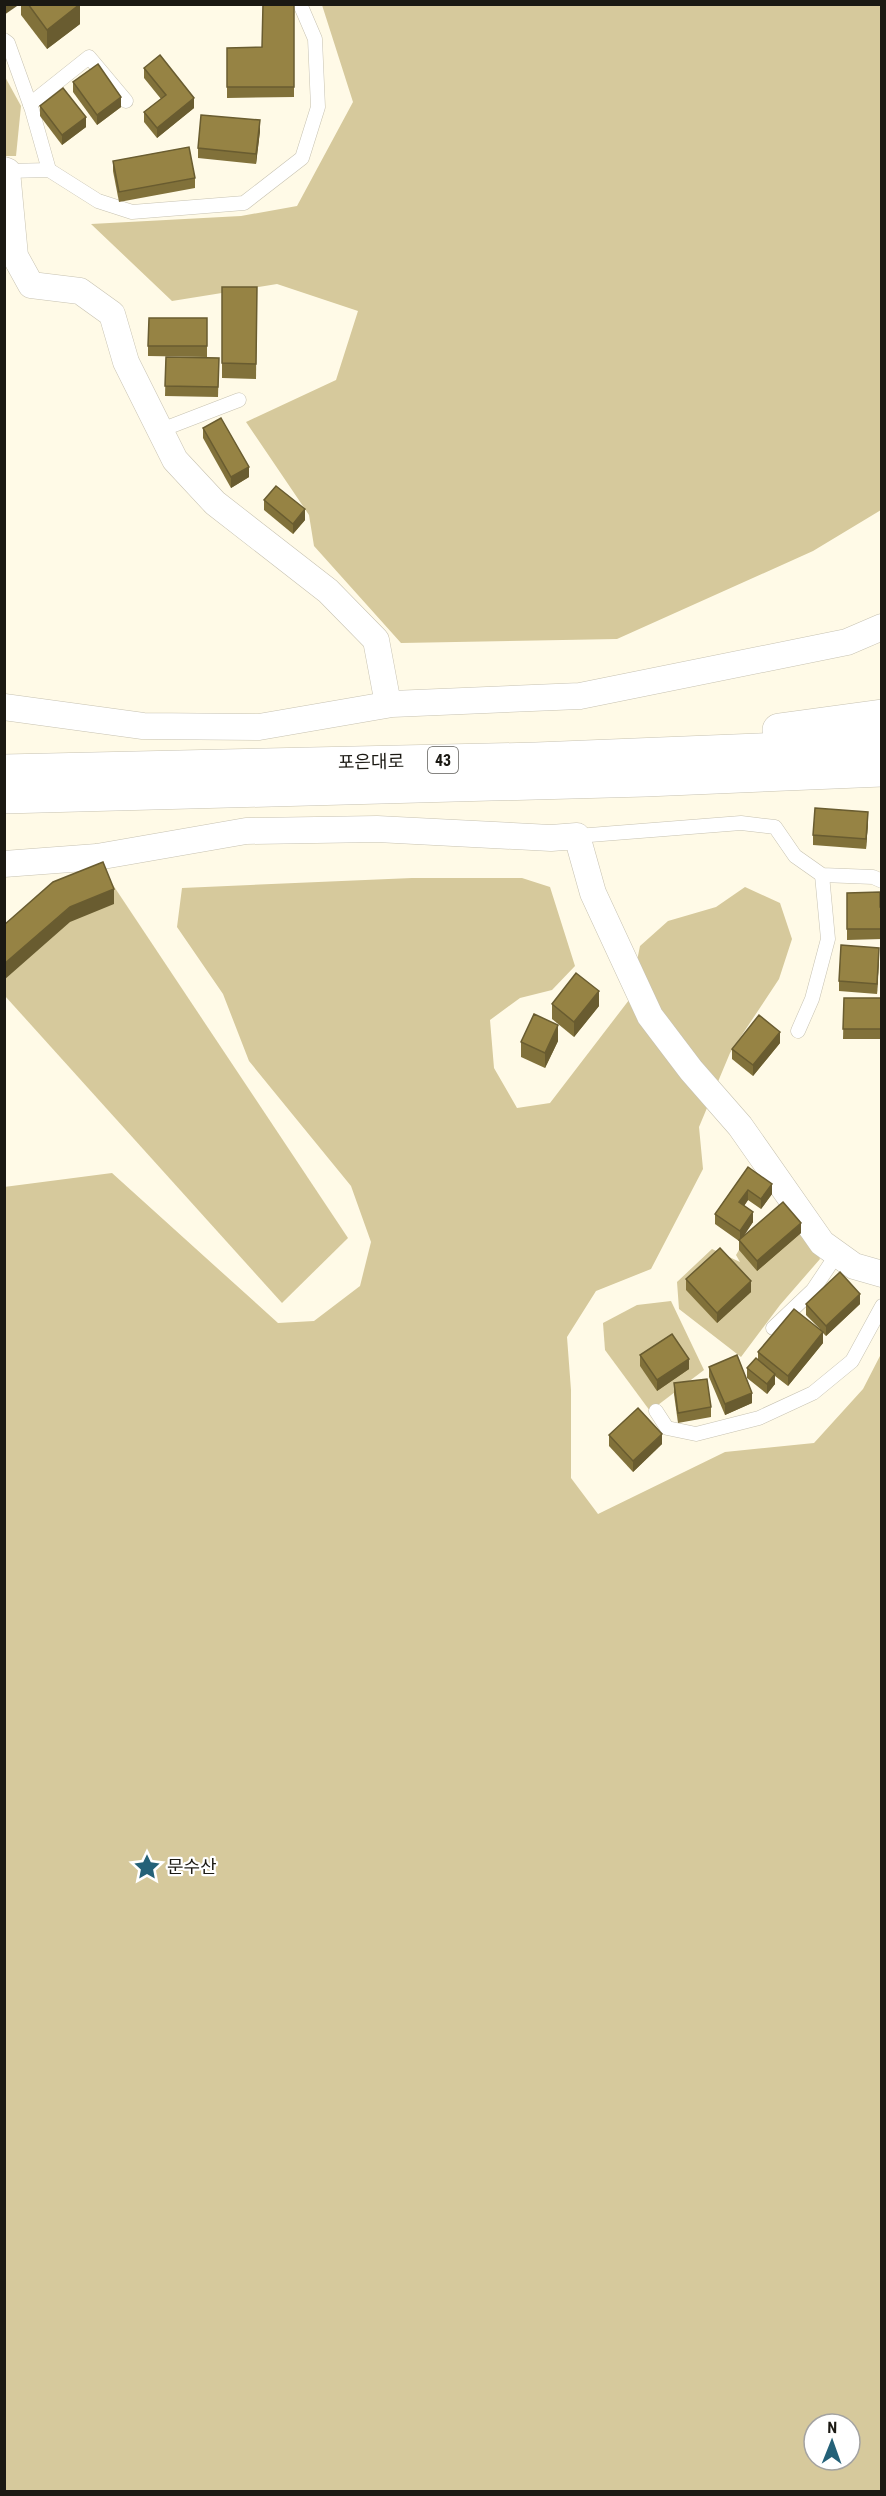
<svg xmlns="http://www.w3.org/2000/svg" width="886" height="2496" font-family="'Roboto Condensed','Noto Sans KR',sans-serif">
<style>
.green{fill:#d6c99c;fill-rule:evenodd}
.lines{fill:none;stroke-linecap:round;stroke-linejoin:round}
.lane-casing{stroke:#c7c2b1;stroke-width:15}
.street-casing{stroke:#c7c2b1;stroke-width:27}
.highway-casing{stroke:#c7c2b1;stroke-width:34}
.lane{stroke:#fff;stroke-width:14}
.street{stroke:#fff;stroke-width:26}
.highway{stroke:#fff;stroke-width:33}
.wall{fill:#81713a}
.shaded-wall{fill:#695c30}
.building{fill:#968344;stroke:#695c30;stroke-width:1.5}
.labels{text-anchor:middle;stroke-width:4.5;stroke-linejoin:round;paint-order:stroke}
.shield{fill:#fff;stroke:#5f5e5a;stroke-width:1.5}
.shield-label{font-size:16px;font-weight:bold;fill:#1b1913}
.street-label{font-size:18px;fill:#1b1913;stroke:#fff}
.poi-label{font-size:18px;fill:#1b1913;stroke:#fff;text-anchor:start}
</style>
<rect width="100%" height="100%" fill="#fffae7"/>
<!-- green -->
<g class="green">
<path d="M 322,5 L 881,5 L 881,510 L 813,551 L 617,639 L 401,643 L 314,546 L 309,515 L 246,422 L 336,380 L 358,311 L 277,284 L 172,301 L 91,224 L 241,216 L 297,206 L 353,102 Z"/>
<path d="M 4,75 L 21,106 L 16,156 L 5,156 Z"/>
<path d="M 105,873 L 348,1238 L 282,1303 L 5,996 L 4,935 Z"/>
<path d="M 412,878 L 522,878 L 550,887 L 575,966 L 552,990 L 520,998 L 490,1020 L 494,1068 L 517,1108 L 550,1103 L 629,1000 L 640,946 L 668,921 L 716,907 L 745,887 L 780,903 L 792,939 L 779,979 L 730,1053 L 699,1127 L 703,1169 L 651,1269 L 596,1291 L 567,1337 L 571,1390 L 571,1478 L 598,1514 L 725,1452 L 814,1443 L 863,1389 L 881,1354 L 881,2491 L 5,2491 L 4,1187 L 112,1173 L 278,1323 L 314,1321 L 360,1286 L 371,1242 L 351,1186 L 249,1061 L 223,994 L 177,927 L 182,888 ZM 814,2424 L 850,2424 L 850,2460 L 814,2460 Z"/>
<path d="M 783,1213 L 809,1233 L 820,1259 L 780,1305 L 741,1357 L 679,1309 L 677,1282 L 712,1249 L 740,1262 L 736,1255 L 739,1250 Z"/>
<path d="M 671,1301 L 704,1370 L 650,1411 L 605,1350 L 603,1323 L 637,1305 Z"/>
</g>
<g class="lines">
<defs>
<g id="lane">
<path d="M 4,40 L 8,43 L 32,110 L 49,170"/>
<path d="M 30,104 L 89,57 L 126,101"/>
<path d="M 7,171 L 49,170 L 98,201 L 132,212 L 244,203 L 302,158 L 318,107 L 315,39 L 300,4"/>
<path d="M 161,430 L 239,400"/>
<path d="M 577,836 L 741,823 L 775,827 L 795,856 L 822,875 L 873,877 L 882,881"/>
<path d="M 798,1031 L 812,999 L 828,939 L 822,875"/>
<path d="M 773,1328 L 813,1290 L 837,1254"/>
<path d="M 656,1411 L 667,1428 L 696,1434 L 759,1418 L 813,1393 L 852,1361 L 882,1306"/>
</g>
<g id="street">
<path d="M 4,170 L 7,171 L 15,256 L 31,285 L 80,291 L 112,314 L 126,362 L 175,460 L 215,503 L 328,591 L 376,640 L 388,704"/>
<path d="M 4,707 L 143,726 L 259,727 L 392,704 L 580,696 L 847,642 L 882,627"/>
<path d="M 4,864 L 97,857 L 246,831 L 377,829 L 551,838 L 577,836 L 593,893 L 650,1016 L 691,1070 L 740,1126 L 822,1243 L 854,1266 L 882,1274"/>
</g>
<g id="highway">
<path d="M 779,730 L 882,716"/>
<path d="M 4,771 L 536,759 L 882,745"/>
<path d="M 4,797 L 646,780 L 882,770"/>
</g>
</defs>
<!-- lane casing -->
<use href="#lane" class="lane-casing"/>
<!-- street casing -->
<use href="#street" class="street-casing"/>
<!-- highway casing -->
<use href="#highway" class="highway-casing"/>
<!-- lane -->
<use href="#lane" class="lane"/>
<!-- street -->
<use href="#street" class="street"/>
<!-- highway -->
<use href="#highway" class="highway"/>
</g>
<!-- wall -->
<g class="wall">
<path d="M 21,4 L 80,4 L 80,24 L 47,49 L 21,15 Z"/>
<path d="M 294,4 L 294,97 L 227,98 L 227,48 L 262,47 Z"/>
<path d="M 144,68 L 194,108 L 157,138 L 144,122 L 144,112 L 161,99 L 144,78 Z"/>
<path d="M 73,82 L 121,107 L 97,125 L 73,92 Z"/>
<path d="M 40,106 L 86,127 L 62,145 L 40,116 Z"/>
<path d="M 260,131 L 256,164 L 198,158 L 198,148 Z"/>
<path d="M 113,161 L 195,178 L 195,188 L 119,202 L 113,171 Z"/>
<path d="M 222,287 L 257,287 L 256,379 L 222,378 Z"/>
<path d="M 207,318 L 207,357 L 148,356 L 148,346 Z"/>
<path d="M 166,357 L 219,358 L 218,397 L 165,396 Z"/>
<path d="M 203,428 L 249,477 L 231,488 L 203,438 Z"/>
<path d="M 264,500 L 305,520 L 293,534 L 264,510 Z"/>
<path d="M 868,823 L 866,849 L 813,845 L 813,835 Z"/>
<path d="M 847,893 L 882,907 L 882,939 L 847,940 Z"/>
<path d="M 879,958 L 877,994 L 839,991 L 839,981 Z"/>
<path d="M 844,998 L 882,998 L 882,1039 L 843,1039 Z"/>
<path d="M 552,1004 L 599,1006 L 574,1037 L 552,1019 Z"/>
<path d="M 558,1041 L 545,1068 L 521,1057 L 521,1042 Z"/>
<path d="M 780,1043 L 753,1076 L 732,1059 L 732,1049 Z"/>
<path d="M 748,1167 L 772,1194 L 761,1209 L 748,1200 L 744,1206 L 753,1222 L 743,1236 L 801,1233 L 757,1271 L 739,1250 L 739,1241 L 715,1224 L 715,1214 Z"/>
<path d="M 686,1279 L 751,1292 L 717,1323 L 686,1290 Z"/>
<path d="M 806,1304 L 860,1304 L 826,1336 L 823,1333 L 823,1343 L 788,1386 L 775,1376 L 775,1384 L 767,1394 L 747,1378 L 747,1368 L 758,1360 L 758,1352 L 820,1329 L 806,1315 Z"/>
<path d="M 640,1355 L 689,1369 L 657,1391 L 640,1366 Z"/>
<path d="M 709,1367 L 752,1403 L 725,1415 L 709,1377 Z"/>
<path d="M 674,1383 L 711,1407 L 711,1417 L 678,1423 L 674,1394 Z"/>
<path d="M 609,1435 L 662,1444 L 633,1472 L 609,1446 Z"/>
</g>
<!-- shaded-wall -->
<g class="shaded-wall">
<path d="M 4,4 L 20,4 L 4,15 Z"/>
<path d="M 80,4 L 80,24 L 47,49 L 47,30 Z"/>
<path d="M 121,97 L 121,107 L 97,125 L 97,115 Z"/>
<path d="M 194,98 L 194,108 L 157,138 L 157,128 Z"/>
<path d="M 86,117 L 86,127 L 62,145 L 62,135 Z"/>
<path d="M 260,120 L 260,131 L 256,164 L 256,154 Z"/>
<path d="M 249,467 L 249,477 L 231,488 L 231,477 Z"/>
<path d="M 305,509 L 305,520 L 293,534 L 293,524 Z"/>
<path d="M 868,812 L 868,823 L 866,849 L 866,839 Z"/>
<path d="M 114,889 L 114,904 L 70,922 L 4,980 L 4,964 L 70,907 Z"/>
<path d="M 879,948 L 879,958 L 877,994 L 877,984 Z"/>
<path d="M 599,991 L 599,1006 L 574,1037 L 574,1022 Z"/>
<path d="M 558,1025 L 558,1041 L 545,1068 L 545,1053 Z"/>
<path d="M 780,1032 L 780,1043 L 753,1076 L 753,1065 Z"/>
<path d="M 772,1184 L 772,1194 L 761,1209 L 761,1199 Z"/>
<path d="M 748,1190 L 748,1200 L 739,1213 L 739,1202 Z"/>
<path d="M 753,1212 L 753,1222 L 740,1242 L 740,1231 Z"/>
<path d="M 801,1223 L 801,1233 L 757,1271 L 757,1261 Z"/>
<path d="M 751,1281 L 751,1292 L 717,1323 L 717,1313 Z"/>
<path d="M 860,1294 L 860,1304 L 826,1336 L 826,1326 Z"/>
<path d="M 823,1332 L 823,1343 L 788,1386 L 788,1376 Z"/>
<path d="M 689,1359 L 689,1369 L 657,1391 L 657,1380 Z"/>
<path d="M 775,1374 L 775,1384 L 767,1394 L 767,1384 Z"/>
<path d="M 752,1393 L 752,1403 L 725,1415 L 725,1404 Z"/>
<path d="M 662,1434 L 662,1444 L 633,1472 L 633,1461 Z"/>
</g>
<!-- building -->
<g class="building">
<path d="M 28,4 L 80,4 L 47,30 Z"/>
<path d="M 263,4 L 294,4 L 294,87 L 227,87 L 227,48 L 262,47 Z"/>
<path d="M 160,55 L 194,98 L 157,128 L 144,112 L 166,95 L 144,68 Z"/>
<path d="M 98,64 L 121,97 L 97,115 L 73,82 Z"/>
<path d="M 63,88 L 86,117 L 62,135 L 40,106 Z"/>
<path d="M 201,115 L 260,120 L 256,154 L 198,148 Z"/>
<path d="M 189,147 L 195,178 L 119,192 L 113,161 Z"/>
<path d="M 222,287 L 257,287 L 256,364 L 222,363 Z"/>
<path d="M 149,318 L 207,318 L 207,346 L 148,346 Z"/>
<path d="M 166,357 L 219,358 L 218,387 L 165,386 Z"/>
<path d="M 221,418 L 249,467 L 231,477 L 203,428 Z"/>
<path d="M 276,486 L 305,509 L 293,524 L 264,500 Z"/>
<path d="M 815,808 L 868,812 L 866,839 L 813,835 Z"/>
<path d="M 103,862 L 114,889 L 70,907 L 4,964 L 4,925 L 53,882 Z"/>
<path d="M 880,892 L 880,907 L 882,907 L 882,929 L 847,929 L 847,893 Z"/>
<path d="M 841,945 L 879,948 L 877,984 L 839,981 Z"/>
<path d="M 576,973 L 599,991 L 574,1022 L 552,1004 Z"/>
<path d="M 844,998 L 882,998 L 882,1029 L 843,1029 Z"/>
<path d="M 534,1014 L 558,1025 L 545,1053 L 521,1042 Z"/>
<path d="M 759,1015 L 780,1032 L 753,1065 L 732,1049 Z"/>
<path d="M 748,1167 L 772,1184 L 761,1199 L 748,1190 L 739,1202 L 753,1212 L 740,1231 L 715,1214 Z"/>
<path d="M 783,1202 L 801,1223 L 757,1261 L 739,1240 Z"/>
<path d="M 720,1248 L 751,1281 L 717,1313 L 686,1279 Z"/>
<path d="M 840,1272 L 860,1294 L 826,1326 L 806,1304 Z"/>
<path d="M 794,1309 L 823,1332 L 788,1376 L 758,1352 Z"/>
<path d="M 672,1334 L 689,1359 L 657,1380 L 640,1355 Z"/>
<path d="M 737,1355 L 752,1393 L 725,1404 L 709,1367 Z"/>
<path d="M 756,1358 L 775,1374 L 767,1384 L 747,1368 Z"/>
<path d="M 707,1379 L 711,1407 L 678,1413 L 674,1383 Z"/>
<path d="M 638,1408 L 662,1434 L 633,1461 L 609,1435 Z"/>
</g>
<!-- icons -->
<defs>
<symbol id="sight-bare" viewBox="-9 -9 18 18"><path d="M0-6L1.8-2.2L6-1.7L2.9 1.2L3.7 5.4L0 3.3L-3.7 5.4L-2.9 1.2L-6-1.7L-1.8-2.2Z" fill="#246178" stroke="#fff" stroke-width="2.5" paint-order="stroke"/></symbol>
</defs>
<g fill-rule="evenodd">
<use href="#sight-bare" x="128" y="1848" width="38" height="38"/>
</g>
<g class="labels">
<!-- shield labels -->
<rect class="shield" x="428" y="747" width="30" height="26" rx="4.5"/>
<g class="shield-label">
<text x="443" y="766">43</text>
</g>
<!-- street labels -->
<g class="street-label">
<text transform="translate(371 762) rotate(-1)" y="6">포은대로</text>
</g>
<!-- poi labels -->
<g class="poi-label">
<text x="167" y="1873">문수산</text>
</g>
</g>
<!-- border -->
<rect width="886" height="2496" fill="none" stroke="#1b1913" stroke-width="12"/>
<!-- north arrow -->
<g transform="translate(832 2442) rotate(1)"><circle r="28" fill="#ffffff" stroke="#a4a3a1" stroke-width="1.5"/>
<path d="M0-4.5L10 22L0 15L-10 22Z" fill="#246178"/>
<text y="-9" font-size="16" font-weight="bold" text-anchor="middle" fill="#1b1913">N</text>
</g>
</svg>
